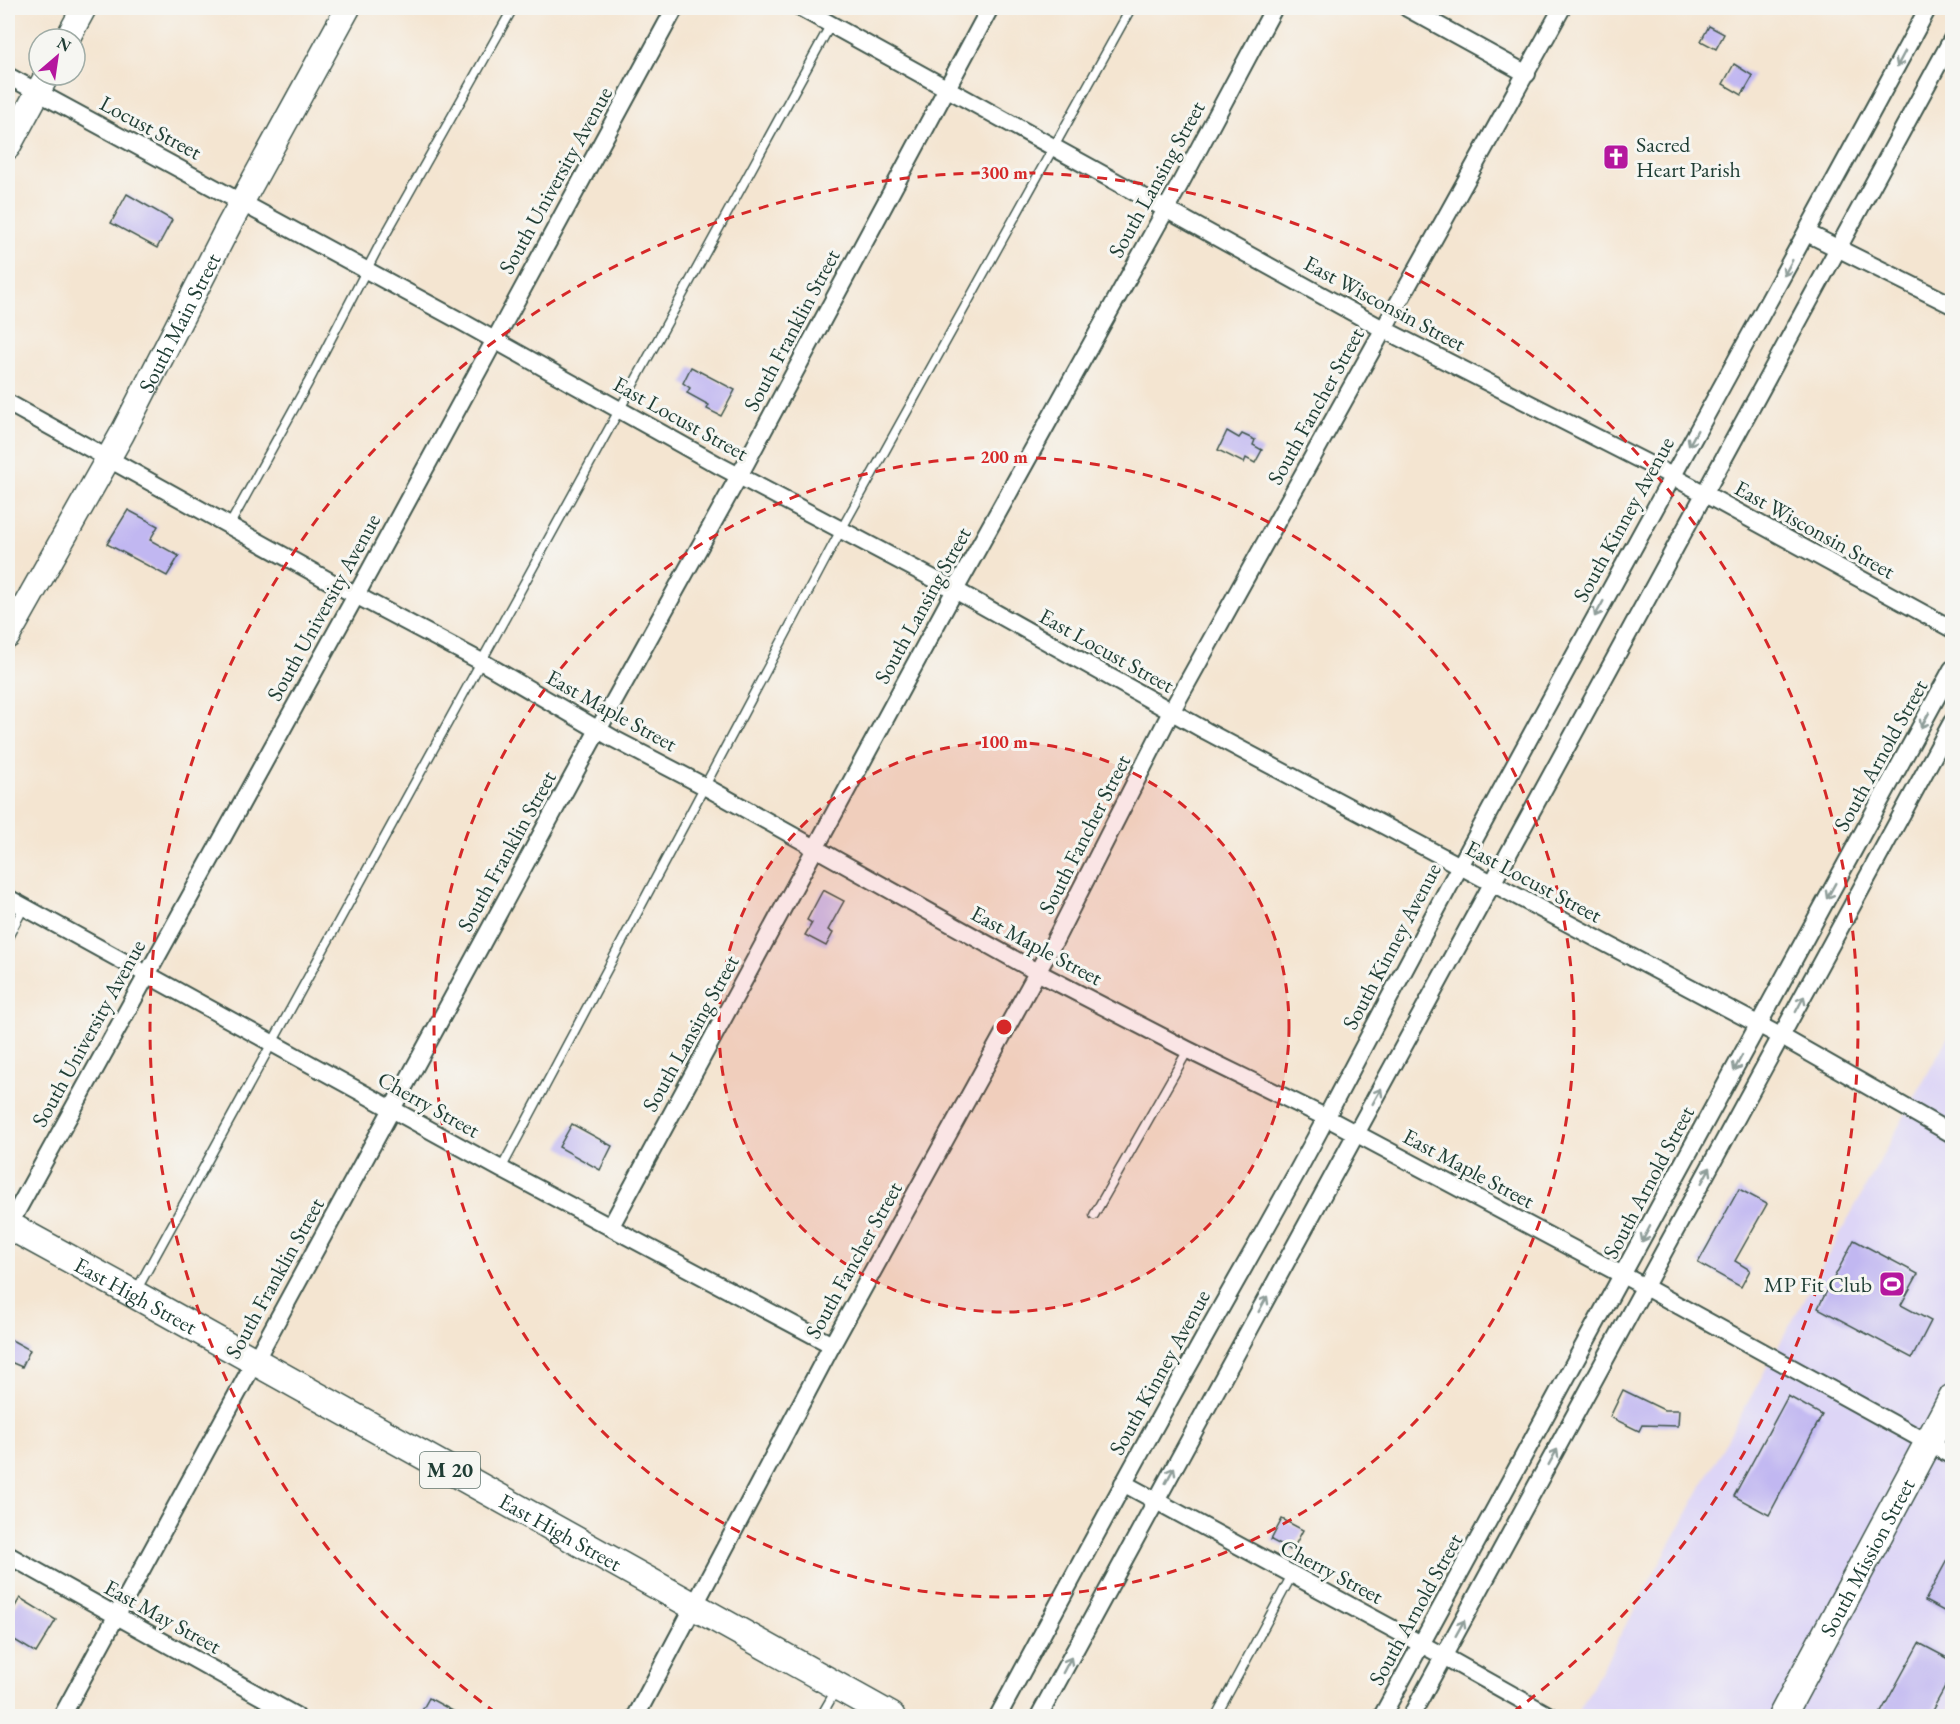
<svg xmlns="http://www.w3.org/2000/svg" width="1960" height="1724" font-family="'EB Garamond',serif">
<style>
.built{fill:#ddd5f6}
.building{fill:#c1b7f1}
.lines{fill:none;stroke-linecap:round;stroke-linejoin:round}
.lane-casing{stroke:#3f564c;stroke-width:11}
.street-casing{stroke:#3f564c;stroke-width:20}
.secondary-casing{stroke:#3f564c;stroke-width:27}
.primary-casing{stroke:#3f564c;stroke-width:30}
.lane{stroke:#fff;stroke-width:8}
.street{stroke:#fff;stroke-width:16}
.secondary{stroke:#fff;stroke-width:24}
.primary{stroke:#fff;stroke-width:27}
.oneway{stroke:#8f9e9a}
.ring{fill:none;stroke:#d62828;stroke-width:3;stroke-dasharray:10 8}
.labels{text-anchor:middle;stroke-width:6;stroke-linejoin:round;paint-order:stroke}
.shield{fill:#f6f6f2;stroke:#60746d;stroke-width:1.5}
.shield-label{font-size:21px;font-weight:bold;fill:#1f3d34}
.street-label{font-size:22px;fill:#1f3d34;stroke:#f6f6f2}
.poi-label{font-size:22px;fill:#1f3d34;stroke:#f6f6f2;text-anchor:start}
.centre{fill:#d62828;stroke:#f6f6f2;stroke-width:3}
.ring-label{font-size:18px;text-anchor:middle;font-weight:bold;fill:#d62828;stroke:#f6f6f2;stroke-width:6;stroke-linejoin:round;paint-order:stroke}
</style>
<rect width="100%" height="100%" fill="#f6f6f2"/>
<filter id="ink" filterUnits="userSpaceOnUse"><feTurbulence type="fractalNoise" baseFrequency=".0167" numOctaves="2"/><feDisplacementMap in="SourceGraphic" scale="12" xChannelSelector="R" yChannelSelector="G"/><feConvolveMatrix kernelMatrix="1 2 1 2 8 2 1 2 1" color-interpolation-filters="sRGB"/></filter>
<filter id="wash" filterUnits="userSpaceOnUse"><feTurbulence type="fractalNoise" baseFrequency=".008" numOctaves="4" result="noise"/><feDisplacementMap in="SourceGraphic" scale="24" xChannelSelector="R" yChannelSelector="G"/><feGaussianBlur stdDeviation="1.35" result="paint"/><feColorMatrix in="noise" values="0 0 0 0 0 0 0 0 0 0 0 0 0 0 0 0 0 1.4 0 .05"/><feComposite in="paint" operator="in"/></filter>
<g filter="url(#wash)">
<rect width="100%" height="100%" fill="#f4e5d1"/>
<!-- built -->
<path class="built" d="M 1952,1029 L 1952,1703 L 1944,1716 L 1576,1716 Z"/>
<g id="blocks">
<!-- building -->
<g class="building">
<path d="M 1709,26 L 1724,34 L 1716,49 L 1701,41 Z"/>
<path d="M 1734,64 L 1753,76 L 1742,95 L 1723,84 Z"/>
<path d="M 127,194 L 172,220 L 157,248 L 111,223 Z"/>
<path d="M 691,367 L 735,390 L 721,416 L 707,409 L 709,405 L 687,393 L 690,388 L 683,383 Z"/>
<path d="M 1227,431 L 1239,438 L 1242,434 L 1255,440 L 1253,445 L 1262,450 L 1255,463 L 1246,458 L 1244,463 L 1218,450 Z"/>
<path d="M 128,510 L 158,526 L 150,540 L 179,556 L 167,576 L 107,544 Z"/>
<path d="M 823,890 L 844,901 L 828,930 L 833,933 L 826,946 L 805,935 L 812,923 L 807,920 Z"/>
<path d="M 572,1124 L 612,1146 L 600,1170 L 559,1147 Z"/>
<path d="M 1739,1189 L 1767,1204 L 1735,1261 L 1750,1270 L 1741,1287 L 1698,1263 Z"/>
<path d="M 1854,1240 L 1918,1274 L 1901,1305 L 1931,1321 L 1912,1358 L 1818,1308 Z"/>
<path d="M 8,1338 L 30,1350 L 22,1367 L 8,1361 Z"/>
<path d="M 1623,1390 L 1664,1410 L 1679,1410 L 1678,1426 L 1642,1425 L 1639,1431 L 1610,1417 Z"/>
<path d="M 1788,1396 L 1822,1415 L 1769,1515 L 1734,1496 Z"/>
<path d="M 1282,1519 L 1303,1530 L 1292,1551 L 1271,1540 Z"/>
<path d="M 1953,1549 L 1953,1616 L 1925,1601 Z"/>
<path d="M 20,1598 L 56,1620 L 36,1653 L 8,1636 L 8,1618 Z"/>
<path d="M 1919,1643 L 1953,1661 L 1953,1673 L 1929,1716 L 1879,1716 Z"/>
<path d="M 429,1698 L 462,1716 L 419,1716 Z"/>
</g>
</g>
</g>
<g filter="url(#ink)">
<use href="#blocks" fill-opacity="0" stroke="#3f564c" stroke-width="1.5"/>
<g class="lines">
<defs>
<g id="lane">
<path d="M 229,526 L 308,383 L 379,246 L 513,8"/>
<path d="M 8,937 L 24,907"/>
<path d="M 501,1169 L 841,530 L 1131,8"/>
<path d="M 1094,1215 L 1188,1050"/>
<path d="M 136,1291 L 831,24"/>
<path d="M 821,1716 L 836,1690"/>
<path d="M 1216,1716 L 1292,1575"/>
</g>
<g id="street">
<path d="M 801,8 L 1383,329 L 1672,476 L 1952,629"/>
<path d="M 1407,8 L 1527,74"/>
<path d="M 8,76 L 464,323 L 720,466 L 955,590 L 1206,731 L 1782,1037 L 1952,1134"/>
<path d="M 1807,233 L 1952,305"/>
<path d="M 8,403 L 331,582 L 482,662 L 614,739 L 706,787 L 1037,972 L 1188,1050 L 1327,1118 L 1645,1287 L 1952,1456"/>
<path d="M 8,898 L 501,1169 L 832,1345"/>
<path d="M 611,1226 L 955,590 L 1180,184 L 1274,8"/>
<path d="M 8,1227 L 370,570 L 675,8"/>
<path d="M 1123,1483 L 1445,1657 L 1550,1716"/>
<path d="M 8,1555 L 296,1716"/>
<path d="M 62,1716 L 598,730 L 739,476 L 990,8"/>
<path d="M 636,1716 L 832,1345 L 1054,942 L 1171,712 L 1562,8"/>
<path d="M 998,1716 C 1063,1596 1127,1475 1194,1356 C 1238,1276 1285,1197 1327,1116 C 1522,744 1729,378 1928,8"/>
<path d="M 1039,1716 L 1952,39"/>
<path d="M 1382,1716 L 1952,669"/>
<path d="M 1411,1716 L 1952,722"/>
</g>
<g id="secondary">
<path d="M 67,39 L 84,8"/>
<path d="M 8,147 L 47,75"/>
<path id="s1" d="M 8,636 L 122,434 L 229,225 L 348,8"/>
</g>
<g id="primary">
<path id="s2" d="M 8,1225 L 134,1294 L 891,1716"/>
<path id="s3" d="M 1782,1716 L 1952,1398"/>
</g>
</defs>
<!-- lane casing -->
<use href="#lane" class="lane-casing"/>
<!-- street casing -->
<use href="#street" class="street-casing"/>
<!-- secondary casing -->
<use href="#secondary" class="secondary-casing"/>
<!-- primary casing -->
<use href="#primary" class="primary-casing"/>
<!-- lane -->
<use href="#lane" class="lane"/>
<!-- street -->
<use href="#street" class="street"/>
<!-- secondary -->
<use href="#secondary" class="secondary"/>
<!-- primary -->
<use href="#primary" class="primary"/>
</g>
<!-- one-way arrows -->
<defs><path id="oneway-shaft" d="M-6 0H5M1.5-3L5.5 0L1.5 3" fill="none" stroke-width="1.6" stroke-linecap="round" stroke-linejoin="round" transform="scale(1.5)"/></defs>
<g class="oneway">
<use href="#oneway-shaft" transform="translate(1901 59) rotate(118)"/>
<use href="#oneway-shaft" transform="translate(1788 268) rotate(119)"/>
<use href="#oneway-shaft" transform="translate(1693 438) rotate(119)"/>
<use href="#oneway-shaft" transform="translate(1599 609) rotate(119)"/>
<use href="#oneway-shaft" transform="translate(1925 720) rotate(119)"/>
<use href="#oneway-shaft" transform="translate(1831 891) rotate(119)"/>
<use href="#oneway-shaft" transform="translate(1800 1004) rotate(-62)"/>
<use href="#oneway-shaft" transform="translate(1738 1063) rotate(118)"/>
<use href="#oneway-shaft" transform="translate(1377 1096) rotate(-61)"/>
<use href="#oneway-shaft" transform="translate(1706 1175) rotate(-61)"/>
<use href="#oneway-shaft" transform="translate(1646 1234) rotate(118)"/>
<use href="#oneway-shaft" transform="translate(1263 1304) rotate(-61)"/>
<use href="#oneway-shaft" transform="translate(1553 1457) rotate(-61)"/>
<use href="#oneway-shaft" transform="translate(1170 1475) rotate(-61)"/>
<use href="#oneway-shaft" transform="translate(1460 1628) rotate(-61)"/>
<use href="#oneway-shaft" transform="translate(1067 1665) rotate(-62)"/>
</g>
</g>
<!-- distance rings -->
<circle cx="1004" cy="1027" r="285" fill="#d62828" fill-opacity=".12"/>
<g class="ring">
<circle cx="1004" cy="1027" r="285"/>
<circle cx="1004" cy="1027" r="570"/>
<path d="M496 1713A854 854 0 1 1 1512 1713"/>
</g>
<!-- icons -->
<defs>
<symbol id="church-square" viewBox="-11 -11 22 22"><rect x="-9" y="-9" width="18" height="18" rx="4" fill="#b5179e" stroke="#f6f6f2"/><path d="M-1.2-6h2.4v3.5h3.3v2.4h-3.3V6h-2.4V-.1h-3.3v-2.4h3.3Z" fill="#fff"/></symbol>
<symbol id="stadium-square" viewBox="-11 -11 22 22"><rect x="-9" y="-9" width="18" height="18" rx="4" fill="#b5179e" stroke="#f6f6f2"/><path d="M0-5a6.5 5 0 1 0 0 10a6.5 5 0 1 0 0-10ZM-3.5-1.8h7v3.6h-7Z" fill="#fff"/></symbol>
</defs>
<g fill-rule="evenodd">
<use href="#church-square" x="1601" y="142" width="30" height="30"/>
<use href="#stadium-square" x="1877" y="1269" width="30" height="30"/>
</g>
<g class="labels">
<!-- shield labels -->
<rect class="shield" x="420" y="1452" width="60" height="36" rx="4.5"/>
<g class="shield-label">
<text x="450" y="1477">M 20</text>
</g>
<!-- street labels -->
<g class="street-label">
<text transform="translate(151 127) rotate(28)" y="8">Locust Street</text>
<text transform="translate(1156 179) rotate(-61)" y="8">South Lansing Street</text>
<text transform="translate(555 180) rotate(-61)" y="8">South University Avenue</text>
<text transform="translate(1385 303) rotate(28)" y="8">East Wisconsin Street</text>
<text dy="8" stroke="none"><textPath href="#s1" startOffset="357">South Main Street</textPath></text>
<text transform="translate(791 330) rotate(-62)" y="8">South Franklin Street</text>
<text transform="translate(1315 406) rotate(-61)" y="8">South Fancher Street</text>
<text transform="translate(681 418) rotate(29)" y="8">East Locust Street</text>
<text transform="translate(1623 519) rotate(-61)" y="8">South Kinney Avenue</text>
<text transform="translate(1815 529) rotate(29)" y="8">East Wisconsin Street</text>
<text transform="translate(922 605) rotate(-61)" y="8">South Lansing Street</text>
<text transform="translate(323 607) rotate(-61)" y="8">South University Avenue</text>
<text transform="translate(1107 650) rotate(29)" y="8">East Locust Street</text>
<text transform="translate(612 710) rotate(29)" y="8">East Maple Street</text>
<text transform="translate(1880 755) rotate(-61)" y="8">South Arnold Street</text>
<text transform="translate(1084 834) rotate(-63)" y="8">South Fancher Street</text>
<text transform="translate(506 851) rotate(-61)" y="8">South Franklin Street</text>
<text transform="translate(1534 881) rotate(28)" y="8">East Locust Street</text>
<text transform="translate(1037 945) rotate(28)" y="8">East Maple Street</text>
<text transform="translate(1391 946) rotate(-62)" y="8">South Kinney Avenue</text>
<text transform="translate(88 1033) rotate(-61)" y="8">South University Avenue</text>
<text transform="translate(690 1033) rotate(-61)" y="8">South Lansing Street</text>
<text transform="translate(429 1104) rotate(29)" y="8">Cherry Street</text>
<text transform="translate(1469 1168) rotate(28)" y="8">East Maple Street</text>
<text transform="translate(1648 1182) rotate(-62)" y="8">South Arnold Street</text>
<text transform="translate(853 1260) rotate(-61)" y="8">South Fancher Street</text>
<text transform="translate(274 1278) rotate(-61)" y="8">South Franklin Street</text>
<text dy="8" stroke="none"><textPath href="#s2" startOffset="146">East High Street</textPath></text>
<text transform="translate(1159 1372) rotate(-61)" y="8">South Kinney Avenue</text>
<text dy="8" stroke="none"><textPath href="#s2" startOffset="632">East High Street</textPath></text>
<text dy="8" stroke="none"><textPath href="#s3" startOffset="180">South Mission Street</textPath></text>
<text transform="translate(1332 1571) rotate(28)" y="8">Cherry Street</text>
<text transform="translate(1415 1609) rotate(-61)" y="8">South Arnold Street</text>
<text transform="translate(163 1616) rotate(29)" y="8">East May Street</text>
</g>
<!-- poi labels -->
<g class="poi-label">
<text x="1636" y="152">Sacred<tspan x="1636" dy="25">Heart Parish</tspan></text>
<text x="1872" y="1292" text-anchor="end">MP Fit Club</text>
</g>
</g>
<circle cx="1004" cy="1027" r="9" class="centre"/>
<g class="ring-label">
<text x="1004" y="179">300 m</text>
<text x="1004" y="463">200 m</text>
<text x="1004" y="748">100 m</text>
</g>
<!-- margin -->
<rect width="1960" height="1724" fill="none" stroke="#f6f6f2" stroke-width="30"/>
<!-- north arrow -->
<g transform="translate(57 57) rotate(29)"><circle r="28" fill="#f6f6f2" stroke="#a0aca6" stroke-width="1.5"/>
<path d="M0-4.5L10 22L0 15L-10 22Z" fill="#b5179e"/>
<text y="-9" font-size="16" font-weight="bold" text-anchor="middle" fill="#1f3d34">N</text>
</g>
</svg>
